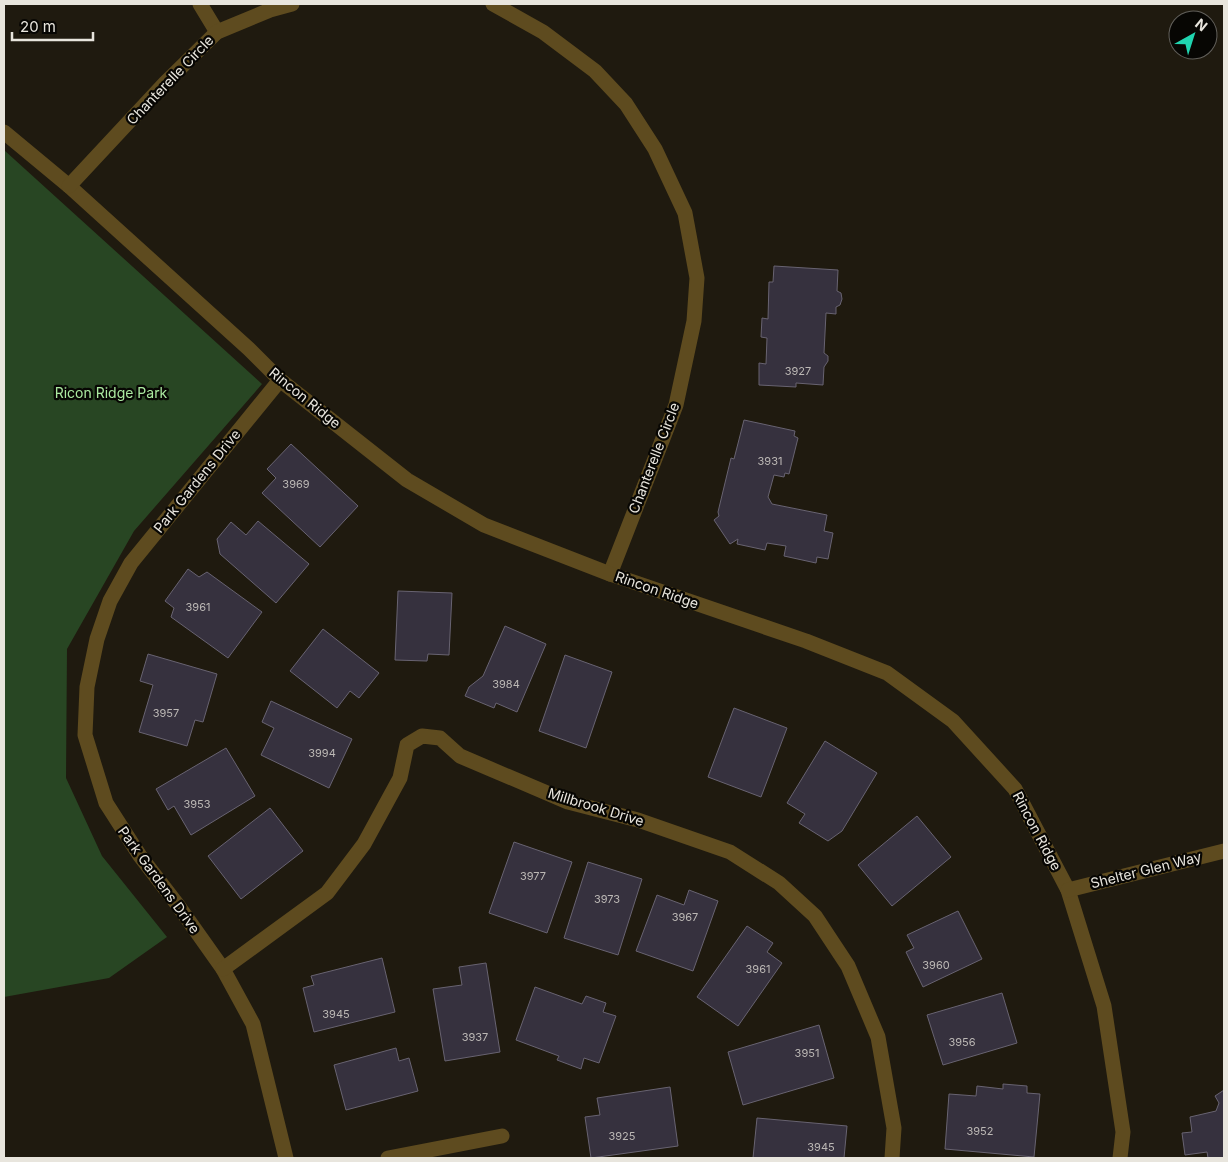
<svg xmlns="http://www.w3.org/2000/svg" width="1228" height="1162" font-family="Inter,sans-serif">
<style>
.green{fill:#284623}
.building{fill:#36313e;stroke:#686371}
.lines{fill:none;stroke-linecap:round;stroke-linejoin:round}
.street{stroke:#5e4b1f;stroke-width:15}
.labels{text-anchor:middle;stroke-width:4.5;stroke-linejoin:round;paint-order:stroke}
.number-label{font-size:11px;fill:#bcb8b5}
.street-label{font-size:14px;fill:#e8e5dd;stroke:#070603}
.park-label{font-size:14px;fill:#abe9a0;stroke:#070603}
</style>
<rect width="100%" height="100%" fill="#1f1a0f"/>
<!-- green -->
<path class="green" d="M 4,150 L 262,384 L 134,531 L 67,649 L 66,778 L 102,856 L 167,937 L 109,978 L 4,997 Z"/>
<!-- building -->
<g class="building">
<path d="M 774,266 L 838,270 L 837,291 L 841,293 L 842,299 L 840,305 L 836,307 L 836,314 L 826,313 L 824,353 L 828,356 L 828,361 L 824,367 L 823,385 L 796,383 L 796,387 L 759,385 L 759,363 L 766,364 L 767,338 L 761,337 L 762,318 L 768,319 L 769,282 L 773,282 Z"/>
<path d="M 744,420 L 795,431 L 794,436 L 798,438 L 789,474 L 785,473 L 784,477 L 774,475 L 768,497 L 772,504 L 827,515 L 824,531 L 833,533 L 828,559 L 817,557 L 816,563 L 784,556 L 786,546 L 767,543 L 765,550 L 737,544 L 738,539 L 730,544 L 714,520 L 719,516 L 718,512 L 731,458 L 734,459 Z"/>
<path d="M 291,444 L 358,506 L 320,547 L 262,493 L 276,478 L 267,469 Z"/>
<path d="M 258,521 L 309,564 L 276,603 L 220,554 L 217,539 L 231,522 L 246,535 Z"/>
<path d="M 188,569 L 199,577 L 207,572 L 262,612 L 228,658 L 171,617 L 174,608 L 165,601 Z"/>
<path d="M 398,591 L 452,593 L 449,655 L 428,654 L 427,661 L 395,660 Z"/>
<path d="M 505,626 L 546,644 L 517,712 L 496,703 L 494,708 L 465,696 L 469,687 L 483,676 Z"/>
<path d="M 323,629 L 379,673 L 359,698 L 350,691 L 337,708 L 290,671 Z"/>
<path d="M 148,654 L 217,674 L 203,722 L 195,720 L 187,746 L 139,732 L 153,685 L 140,681 Z"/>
<path d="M 565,655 L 612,672 L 586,748 L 539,731 Z"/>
<path d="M 271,701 L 352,739 L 329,788 L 261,755 L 274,728 L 262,722 Z"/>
<path d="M 734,708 L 787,728 L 761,797 L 708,777 Z"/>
<path d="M 825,741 L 877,773 L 842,831 L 828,841 L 799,823 L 805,814 L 787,803 Z"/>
<path d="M 226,748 L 255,796 L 191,835 L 174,806 L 168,810 L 156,789 Z"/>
<path d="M 270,808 L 303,851 L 241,899 L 208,856 Z"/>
<path d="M 917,816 L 951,857 L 892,906 L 858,865 Z"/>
<path d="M 514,842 L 572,862 L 547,933 L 489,913 Z"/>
<path d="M 588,862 L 642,879 L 618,955 L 564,938 Z"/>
<path d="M 689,890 L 718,901 L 693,971 L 636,951 L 657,895 L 684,905 Z"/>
<path d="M 958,911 L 982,959 L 923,987 L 906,952 L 914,948 L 907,935 Z"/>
<path d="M 747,926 L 773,943 L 767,952 L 782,963 L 738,1026 L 697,997 Z"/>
<path d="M 382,958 L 395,1012 L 314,1032 L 303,988 L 314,985 L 311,976 Z"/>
<path d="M 486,963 L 500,1052 L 445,1061 L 433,989 L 462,985 L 459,967 Z"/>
<path d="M 535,987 L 582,1004 L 586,996 L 606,1003 L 603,1012 L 616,1016 L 599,1063 L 584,1058 L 581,1069 L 557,1060 L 559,1056 L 516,1040 Z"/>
<path d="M 1002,993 L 1017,1043 L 943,1065 L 927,1015 Z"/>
<path d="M 819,1025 L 834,1078 L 743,1105 L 728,1052 Z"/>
<path d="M 396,1048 L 399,1061 L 409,1058 L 418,1091 L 346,1110 L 334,1065 Z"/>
<path d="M 1003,1084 L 1027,1086 L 1027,1093 L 1040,1094 L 1034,1157 L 945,1149 L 949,1094 L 976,1096 L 977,1086 L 1003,1089 Z"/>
<path d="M 670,1087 L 678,1146 L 591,1158 L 585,1117 L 600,1115 L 597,1098 Z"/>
<path d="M 1224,1090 L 1224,1158 L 1208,1158 L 1207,1152 L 1185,1155 L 1182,1133 L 1192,1132 L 1190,1117 L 1216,1111 L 1219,1103 L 1215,1096 Z"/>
<path d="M 757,1118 L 847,1126 L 844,1158 L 753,1158 Z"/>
</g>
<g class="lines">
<!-- street -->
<g class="street">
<path d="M 200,4 L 217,32"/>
<path d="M 493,4 L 543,32 L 595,71 L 626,104 L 655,149 L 685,213 L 697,278 L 694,321 L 676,405 L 610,574"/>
<path d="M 4,132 L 69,186 L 249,349 L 280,380 L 407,480 L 484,525 L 610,574 L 806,641 L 887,673 L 953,721 L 1015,789 L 1068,890 L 1104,1006 L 1123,1132 L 1120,1158"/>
<path d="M 69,186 L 165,83 L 217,32 L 270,10 L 292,4"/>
<path d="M 280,380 L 131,563 L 110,601 L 97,639 L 87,687 L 85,735 L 106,803 L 140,856 L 177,904 L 223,969 L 253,1024 L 286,1158"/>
<path d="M 1068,890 L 1224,851"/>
<path d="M 223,969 L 327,893 L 364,844 L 400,778 L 407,745 L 422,736 L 440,738 L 460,756 L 568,802 L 638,820 L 730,852 L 779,883 L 815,916 L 848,966 L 878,1037 L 894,1128 L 892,1158"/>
<path d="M 388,1158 L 502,1136"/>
</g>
</g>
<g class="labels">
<!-- number labels -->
<g class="number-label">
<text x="798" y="375">3927</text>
<text x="770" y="465">3931</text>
<text x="296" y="488">3969</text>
<text x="198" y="611">3961</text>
<text x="506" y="688">3984</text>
<text x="166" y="717">3957</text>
<text x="322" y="757">3994</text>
<text x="197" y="808">3953</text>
<text x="533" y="880">3977</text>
<text x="607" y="903">3973</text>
<text x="685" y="921">3967</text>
<text x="936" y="969">3960</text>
<text x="758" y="973">3961</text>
<text x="336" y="1018">3945</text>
<text x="475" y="1041">3937</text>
<text x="962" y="1046">3956</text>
<text x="807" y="1057">3951</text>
<text x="980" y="1135">3952</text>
<text x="622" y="1140">3925</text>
<text x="821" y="1151">3945</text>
</g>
<!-- street labels -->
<g class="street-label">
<text transform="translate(170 80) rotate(-46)" y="5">Chanterelle Circle</text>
<text transform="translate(305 398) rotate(39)" y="5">Rincon Ridge</text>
<text transform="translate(654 458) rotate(-69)" y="5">Chanterelle Circle</text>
<text transform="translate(197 481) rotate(-51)" y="5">Park Gardens Drive</text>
<text transform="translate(657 590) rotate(19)" y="5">Rincon Ridge</text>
<text transform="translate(596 807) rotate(17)" y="5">Millbrook Drive</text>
<text transform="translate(1037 831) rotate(62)" y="5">Rincon Ridge</text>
<text transform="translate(1146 870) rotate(-14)" y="5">Shelter Glen Way</text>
<text transform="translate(159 880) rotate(54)" y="5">Park Gardens Drive</text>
</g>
<!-- park labels -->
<g class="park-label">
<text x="111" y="398">Ricon Ridge Park</text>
</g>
</g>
<!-- border -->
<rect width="1228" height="1162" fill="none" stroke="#e8e5dd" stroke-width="10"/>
<!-- north arrow -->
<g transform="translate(1193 35) rotate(39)"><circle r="24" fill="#070603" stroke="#615f5a"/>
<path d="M0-4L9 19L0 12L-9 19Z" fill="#20d5b0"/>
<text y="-8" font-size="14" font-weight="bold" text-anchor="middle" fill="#e8e5dd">N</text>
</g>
<!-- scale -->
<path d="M12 32v8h81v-8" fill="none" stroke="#e8e5dd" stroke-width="2.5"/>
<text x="20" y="32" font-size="15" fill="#e8e5dd" stroke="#070603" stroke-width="4" paint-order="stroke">20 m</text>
</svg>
